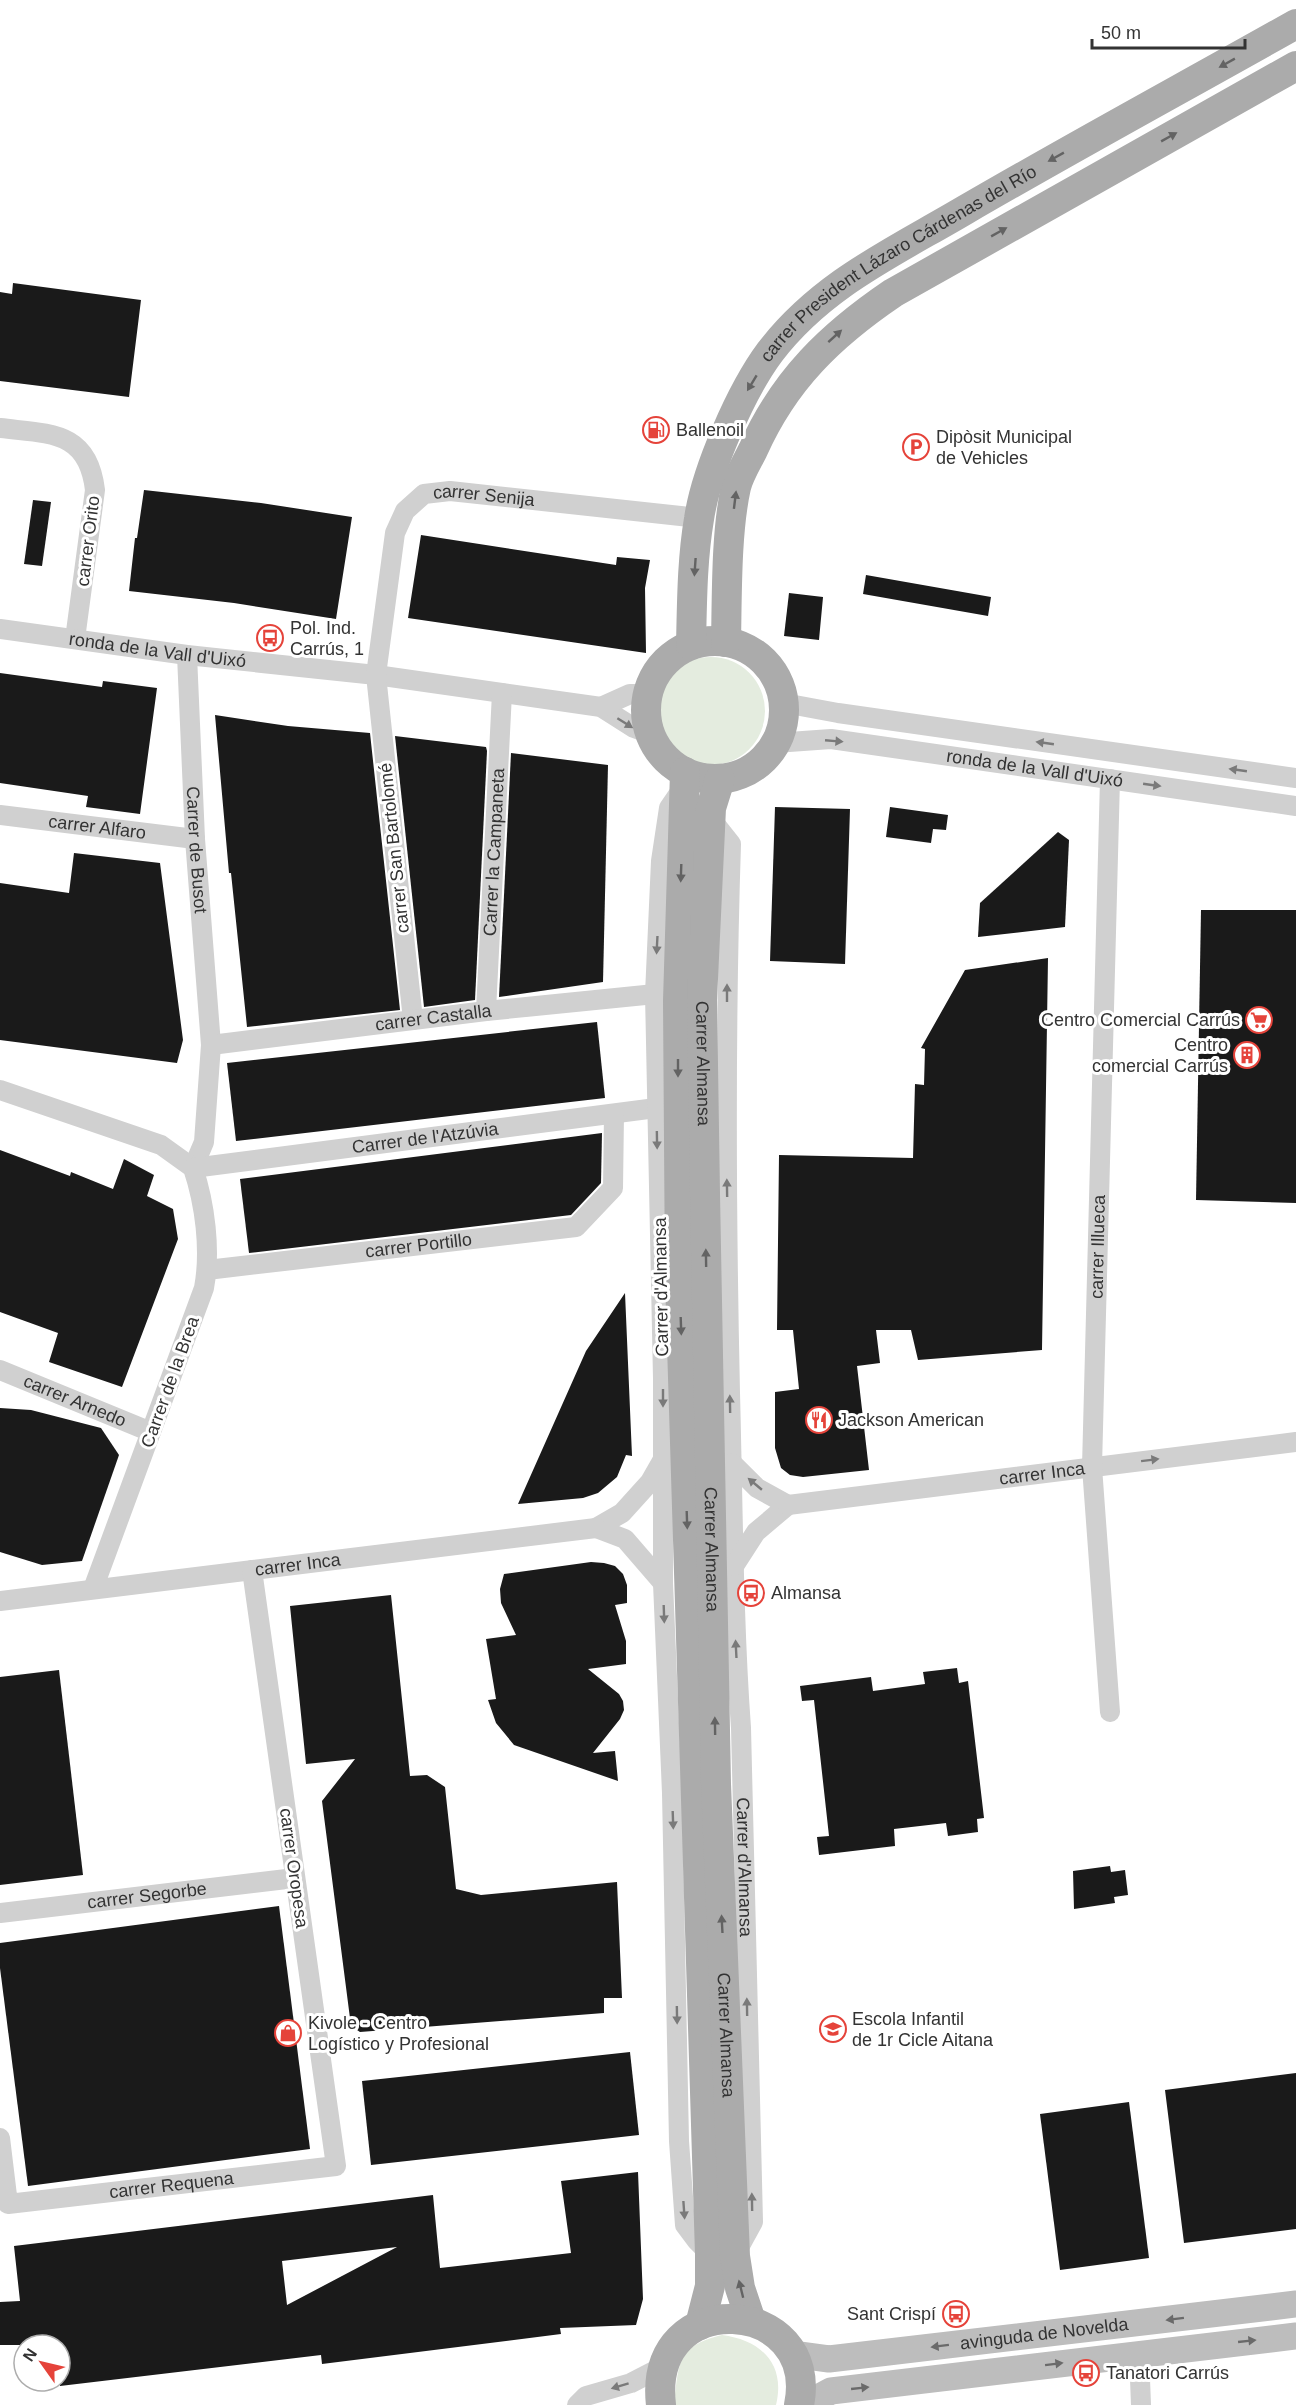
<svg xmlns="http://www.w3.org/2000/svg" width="1296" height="2405" font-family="Arial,sans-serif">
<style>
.green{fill:#e4ecdf}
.building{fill:#1a1a1a;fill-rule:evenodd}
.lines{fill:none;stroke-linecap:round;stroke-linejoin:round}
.minor{stroke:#d0d0d0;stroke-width:20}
.secondary{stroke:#bdbdbd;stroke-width:27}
.primary{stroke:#ababab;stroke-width:30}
.oneway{fill:#636363}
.oneway2{fill:#7a7a7a}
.oneway3{fill:#6a6a6a}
.labels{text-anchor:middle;stroke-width:6;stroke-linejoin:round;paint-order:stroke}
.street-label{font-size:18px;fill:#333;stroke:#fff}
.poi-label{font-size:18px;fill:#333;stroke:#fff;text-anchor:start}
</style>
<rect width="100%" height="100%" fill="#fff"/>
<!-- green -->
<g class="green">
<circle cx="711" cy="711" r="54"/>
<path d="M 722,2335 C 761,2340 786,2364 776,2405 L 674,2405 C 679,2364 676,2346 722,2335 Z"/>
</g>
<!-- building -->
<g class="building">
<path d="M 13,283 L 141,300 L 129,397 L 0,381 L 0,292 L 12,294 Z"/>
<path d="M 144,490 L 261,503 L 352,517 L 336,619 L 234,603 L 129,591 L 135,538 L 137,538 Z"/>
<path d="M 33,500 L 51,502 L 42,566 L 24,564 Z"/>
<path d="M 421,535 L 616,565 L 617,557 L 650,560 L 645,588 L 646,653 L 408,618 Z"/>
<path d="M 866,575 L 991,597 L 988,616 L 863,594 Z"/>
<path d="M 789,593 L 823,597 L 819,640 L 784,636 Z"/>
<path d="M 0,673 L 102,687 L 103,681 L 157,688 L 140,814 L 86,807 L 88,796 L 0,783 Z"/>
<path d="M 215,715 L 288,726 L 370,733 L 400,1010 L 247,1027 L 231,873 L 229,873 Z"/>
<path d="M 395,736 L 486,747 L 487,751 L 475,1000 L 424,1007 Z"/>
<path d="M 511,753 L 608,765 L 603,982 L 499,997 Z"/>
<path d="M 775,807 L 850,809 L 845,964 L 770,961 Z"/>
<path d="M 890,807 L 948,815 L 946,830 L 933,829 L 931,843 L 886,837 Z"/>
<path d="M 1058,832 L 1069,840 L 1065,927 L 978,937 L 980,903 Z"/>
<path d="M 74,853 L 160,863 L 183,1040 L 177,1063 L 0,1040 L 0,883 L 69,893 Z"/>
<path d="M 1201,910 L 1296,910 L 1296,1203 L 1196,1200 Z"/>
<path d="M 1048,958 L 1042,1350 L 918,1360 L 911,1330 L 876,1330 L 880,1363 L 857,1366 L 869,1470 L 803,1477 L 790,1475 L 781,1468 L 775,1448 L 775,1392 L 799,1389 L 793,1330 L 777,1330 L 779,1155 L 913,1158 L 915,1084 L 924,1085 L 925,1049 L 921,1048 L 965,970 Z"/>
<path d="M 597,1022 L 605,1098 L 236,1141 L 227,1063 Z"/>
<path d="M 602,1133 L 601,1183 L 571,1215 L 249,1253 L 240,1179 Z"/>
<path d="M 0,1150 L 70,1176 L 71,1172 L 113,1189 L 124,1159 L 154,1175 L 147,1196 L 173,1209 L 178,1239 L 122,1387 L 49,1362 L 58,1333 L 0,1312 Z"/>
<path d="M 625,1293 L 632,1456 L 626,1455 L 617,1477 L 598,1493 L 583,1498 L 518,1504 L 586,1351 Z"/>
<path d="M 0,1408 L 31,1410 L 101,1428 L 119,1455 L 82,1561 L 42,1565 L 0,1552 Z"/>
<path d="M 591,1562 L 604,1563 L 615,1566 L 623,1574 L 627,1585 L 627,1603 L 615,1605 L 626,1641 L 626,1664 L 588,1669 L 619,1694 L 623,1701 L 624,1710 L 620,1719 L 593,1753 L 615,1751 L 618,1781 L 514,1745 L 496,1723 L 488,1700 L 496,1699 L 486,1639 L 516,1635 L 501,1603 L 500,1589 L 504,1574 Z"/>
<path d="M 391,1595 L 410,1776 L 427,1775 L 445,1787 L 456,1889 L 481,1895 L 617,1882 L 622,1998 L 604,1998 L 604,2013 L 360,2032 L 351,2026 L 322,1801 L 355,1759 L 306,1764 L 290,1606 Z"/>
<path d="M 957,1668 L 959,1683 L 968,1681 L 984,1818 L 977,1819 L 978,1832 L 948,1836 L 946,1823 L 894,1829 L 895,1846 L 819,1855 L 817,1837 L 829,1836 L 814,1700 L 802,1701 L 800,1686 L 871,1677 L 873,1691 L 925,1684 L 923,1672 Z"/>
<path d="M 59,1670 L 83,1875 L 0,1885 L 0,1677 Z"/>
<path d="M 1110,1866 L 1111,1872 L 1125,1870 L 1128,1895 L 1114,1897 L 1115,1903 L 1074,1909 L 1073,1871 Z"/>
<path d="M 279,1906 L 310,2149 L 28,2186 L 0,1968 L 0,1943 Z"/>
<path d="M 630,2052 L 639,2135 L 371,2165 L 362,2081 Z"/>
<path d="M 1296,2073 L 1296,2229 L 1184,2243 L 1165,2090 Z"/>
<path d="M 1129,2102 L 1149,2258 L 1060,2270 L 1040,2114 Z"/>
<path d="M 638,2172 L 643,2299 L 636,2325 L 560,2328 L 561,2334 L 322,2364 L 321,2355 L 60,2386 L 60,2345 L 0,2345 L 0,2302 L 20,2301 L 14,2246 L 433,2195 L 440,2268 L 571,2253 L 561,2181 ZM 397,2247 L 287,2305 L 282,2261 Z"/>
</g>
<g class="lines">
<!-- minor -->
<g class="minor">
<path d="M 0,428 C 49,434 88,430 95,490 L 75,639"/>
<path id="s1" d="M 0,629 L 187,655 L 376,675 L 601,707 L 634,728 L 650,734"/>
<path id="s2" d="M 187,655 L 195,839 L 211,1045 L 204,1142 L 193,1168"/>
<path d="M 784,703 L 838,713 L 1296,778"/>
<path d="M 601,707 L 630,694 L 647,694"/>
<path id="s3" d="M 775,743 L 831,739 L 1296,806"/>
<path id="s4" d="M 0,815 L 195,839"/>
<path id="s5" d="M 712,820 L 731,844 C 725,1027 726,1210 730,1393 C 733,1505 733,1617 741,1728 L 753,2222 L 736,2253"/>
<path id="s6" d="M 486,1011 L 502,693"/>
<path id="s7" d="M 413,1020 L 376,675 L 395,533 L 405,511 L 424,494 L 450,491 L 699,518"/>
<path id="s8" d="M 211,1045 L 486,1011 L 655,994"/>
<path d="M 0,1090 L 161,1145 L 193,1168 C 205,1204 211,1250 204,1288 L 93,1589"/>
<path id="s9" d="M 193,1168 L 656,1108"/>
<path id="s10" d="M 207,1270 L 576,1227 L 613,1188 L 614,1114"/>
<path id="s11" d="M 0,1370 L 151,1432"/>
<path d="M 662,1461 L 650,1482 L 622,1513 L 596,1528 L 625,1539 L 663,1583"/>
<path d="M 732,1463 L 757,1488 L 788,1505 L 756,1532 L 734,1566"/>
<path id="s12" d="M 788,1505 L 1296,1442"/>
<path id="s13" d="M 0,1601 L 596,1528"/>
<path id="s14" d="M 1110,1712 L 1092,1467 L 1110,779"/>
<path d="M 677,1783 L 672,1793 L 679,2141 L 685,2225 L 697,2241 L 710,2254"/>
<path d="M 672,1793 L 663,1583 L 663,1379 L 655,994 L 661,861 L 669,808 L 682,789"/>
<path id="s15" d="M 0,1913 L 295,1878"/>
<path id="s16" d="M 0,2138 L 8,2204 L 336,2166 L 252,1570"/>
<path d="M 1139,2353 L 1141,2405"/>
<path d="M 577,2405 L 586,2396 L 631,2383 L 664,2366"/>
</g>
<!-- secondary -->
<g class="secondary">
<path id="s17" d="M 792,2354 L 829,2359 L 1296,2304"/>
<path d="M 805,2405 L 831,2391 L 1296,2336"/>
</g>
<!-- primary -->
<g class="primary">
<circle cx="715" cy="710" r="69"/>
<path d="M 726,642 C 727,595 726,532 736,487 C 739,475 747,462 753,450 C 784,380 831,335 893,293 L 1296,66"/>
<path id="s18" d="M 691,645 C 692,604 692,560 699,519 C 706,471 741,391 770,352 C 822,284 894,252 965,210 C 1075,146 1186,86 1296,24"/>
<path d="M 685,772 L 678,1001 L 680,1280 L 710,2254 L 710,2286 L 700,2325"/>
<path id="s19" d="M 720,779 L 711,808 L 702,1000 L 705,1194 L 716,1784 L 735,2256 L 740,2288 L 751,2321"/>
<path d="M 661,2405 C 647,2284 821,2297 799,2405"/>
</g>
</g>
<!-- one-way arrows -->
<defs><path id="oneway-solid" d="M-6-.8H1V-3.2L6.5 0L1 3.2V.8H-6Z" transform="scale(1.5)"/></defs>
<g class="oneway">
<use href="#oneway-solid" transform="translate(1227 63) rotate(151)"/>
<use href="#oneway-solid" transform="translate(1169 137) rotate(-29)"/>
<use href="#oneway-solid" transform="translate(1056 157) rotate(151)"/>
<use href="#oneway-solid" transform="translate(999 232) rotate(-29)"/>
<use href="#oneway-solid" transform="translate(835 336) rotate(-42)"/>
<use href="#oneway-solid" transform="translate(752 383) rotate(121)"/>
<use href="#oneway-solid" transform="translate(735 500) rotate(-83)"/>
<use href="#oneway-solid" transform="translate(695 567) rotate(94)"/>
<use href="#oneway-solid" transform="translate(681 873) rotate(92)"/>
<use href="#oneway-solid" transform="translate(678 1068) rotate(90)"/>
<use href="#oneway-solid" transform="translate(706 1258) rotate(-91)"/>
<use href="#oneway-solid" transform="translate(681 1326) rotate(88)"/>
<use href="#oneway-solid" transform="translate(687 1520) rotate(88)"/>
<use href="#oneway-solid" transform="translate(715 1726) rotate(-91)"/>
<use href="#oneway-solid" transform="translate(722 1924) rotate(-93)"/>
<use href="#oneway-solid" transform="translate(741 2289) rotate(-104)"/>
</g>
<g class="oneway2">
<use href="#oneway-solid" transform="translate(625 723) rotate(32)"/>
<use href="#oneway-solid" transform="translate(834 741) rotate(5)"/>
<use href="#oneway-solid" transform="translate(1045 743) rotate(-172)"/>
<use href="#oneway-solid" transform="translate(1238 770) rotate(-172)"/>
<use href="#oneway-solid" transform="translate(1152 785) rotate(8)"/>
<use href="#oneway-solid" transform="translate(657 945) rotate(93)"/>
<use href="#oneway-solid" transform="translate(727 993) rotate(-90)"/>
<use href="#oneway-solid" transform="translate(657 1140) rotate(89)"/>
<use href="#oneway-solid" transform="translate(727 1188) rotate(-91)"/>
<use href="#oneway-solid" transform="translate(663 1398) rotate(90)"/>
<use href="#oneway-solid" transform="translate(730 1404) rotate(-91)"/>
<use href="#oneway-solid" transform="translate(1150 1460) rotate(-7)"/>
<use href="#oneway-solid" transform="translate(755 1484) rotate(-140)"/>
<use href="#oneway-solid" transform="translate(664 1614) rotate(88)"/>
<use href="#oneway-solid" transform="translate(736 1649) rotate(-93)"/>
<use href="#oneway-solid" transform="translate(673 1820) rotate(88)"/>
<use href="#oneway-solid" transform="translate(747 2007) rotate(-91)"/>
<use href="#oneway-solid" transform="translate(677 2015) rotate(89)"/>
<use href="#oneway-solid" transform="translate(752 2202) rotate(-91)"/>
<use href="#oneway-solid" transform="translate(684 2210) rotate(86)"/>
<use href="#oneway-solid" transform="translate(620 2386) rotate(163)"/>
</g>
<g class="oneway3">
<use href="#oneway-solid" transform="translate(1175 2319) rotate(173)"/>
<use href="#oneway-solid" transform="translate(1247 2341) rotate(-6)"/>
<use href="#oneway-solid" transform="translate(940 2346) rotate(173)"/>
<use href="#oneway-solid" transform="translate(1054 2364) rotate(-7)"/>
<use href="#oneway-solid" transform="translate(860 2388) rotate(-6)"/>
</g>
<!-- icons -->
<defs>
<symbol id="fuel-ring" viewBox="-11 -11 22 22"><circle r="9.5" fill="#fff" stroke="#e5433a" stroke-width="1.5"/><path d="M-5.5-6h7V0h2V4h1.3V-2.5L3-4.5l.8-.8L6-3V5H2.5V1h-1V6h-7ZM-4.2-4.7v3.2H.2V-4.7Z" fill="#e5433a"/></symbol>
<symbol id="parking-ring" viewBox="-11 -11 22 22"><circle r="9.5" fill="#fff" stroke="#e5433a" stroke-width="1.5"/><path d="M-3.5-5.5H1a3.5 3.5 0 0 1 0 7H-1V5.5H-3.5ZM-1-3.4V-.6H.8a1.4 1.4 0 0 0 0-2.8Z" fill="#e5433a"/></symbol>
<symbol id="bus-ring" viewBox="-11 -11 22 22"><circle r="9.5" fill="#fff" stroke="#e5433a" stroke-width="1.5"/><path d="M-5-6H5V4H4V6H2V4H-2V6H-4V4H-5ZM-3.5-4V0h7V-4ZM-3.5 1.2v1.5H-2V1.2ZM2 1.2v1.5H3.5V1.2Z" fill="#e5433a"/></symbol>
<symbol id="supermarket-ring" viewBox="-11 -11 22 22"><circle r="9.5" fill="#fff" stroke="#e5433a" stroke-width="1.5"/><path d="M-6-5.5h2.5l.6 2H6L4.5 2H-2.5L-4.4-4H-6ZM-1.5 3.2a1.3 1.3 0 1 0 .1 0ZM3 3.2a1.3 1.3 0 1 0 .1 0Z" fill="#e5433a"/></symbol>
<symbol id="building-ring" viewBox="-11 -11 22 22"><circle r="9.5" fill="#fff" stroke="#e5433a" stroke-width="1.5"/><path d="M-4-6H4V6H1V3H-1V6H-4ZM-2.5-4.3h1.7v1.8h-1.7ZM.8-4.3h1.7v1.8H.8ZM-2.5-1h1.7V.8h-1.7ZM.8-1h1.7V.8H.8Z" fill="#e5433a"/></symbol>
<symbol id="restaurant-ring" viewBox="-11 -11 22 22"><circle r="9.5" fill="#fff" stroke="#e5433a" stroke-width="1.5"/><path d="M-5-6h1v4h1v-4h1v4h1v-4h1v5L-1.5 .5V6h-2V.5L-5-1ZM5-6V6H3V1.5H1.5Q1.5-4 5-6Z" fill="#e5433a"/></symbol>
<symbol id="school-ring" viewBox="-11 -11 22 22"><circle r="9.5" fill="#fff" stroke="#e5433a" stroke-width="1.5"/><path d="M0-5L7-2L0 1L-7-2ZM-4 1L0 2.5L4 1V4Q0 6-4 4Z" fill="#e5433a"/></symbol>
<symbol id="shop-ring" viewBox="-11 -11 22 22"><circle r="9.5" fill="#fff" stroke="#e5433a" stroke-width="1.5"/><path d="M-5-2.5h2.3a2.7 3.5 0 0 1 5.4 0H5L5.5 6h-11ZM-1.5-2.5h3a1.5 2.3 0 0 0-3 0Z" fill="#e5433a"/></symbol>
</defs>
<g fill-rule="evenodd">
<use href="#fuel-ring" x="641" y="415" width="30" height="30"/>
<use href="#parking-ring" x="901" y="432" width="30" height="30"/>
<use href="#bus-ring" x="255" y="623" width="30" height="30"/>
<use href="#supermarket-ring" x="1244" y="1005" width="30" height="30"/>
<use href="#building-ring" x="1232" y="1040" width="30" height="30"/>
<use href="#restaurant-ring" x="804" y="1405" width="30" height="30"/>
<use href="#bus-ring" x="736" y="1578" width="30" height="30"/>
<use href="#school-ring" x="818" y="2014" width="30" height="30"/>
<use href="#shop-ring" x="273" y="2018" width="30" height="30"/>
<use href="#bus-ring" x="941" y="2299" width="30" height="30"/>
<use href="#bus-ring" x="1071" y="2358" width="30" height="30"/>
</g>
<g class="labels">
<!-- street labels -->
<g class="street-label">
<text dy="6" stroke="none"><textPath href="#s18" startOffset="466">carrer President Lázaro Cárdenas del Río</textPath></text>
<text dy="6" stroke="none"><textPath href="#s7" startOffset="600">carrer Senija</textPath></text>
<text transform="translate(88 541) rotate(-83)" y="6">carrer Orito</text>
<text dy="6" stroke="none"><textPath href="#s1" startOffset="159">ronda de la Vall d'Uixó</textPath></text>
<text dy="6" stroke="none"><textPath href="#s3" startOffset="262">ronda de la Vall d'Uixó</textPath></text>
<text dy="6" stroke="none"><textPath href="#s4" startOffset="98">carrer Alfaro</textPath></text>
<text transform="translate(394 848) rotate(-96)" y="6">carrer San Bartolomé</text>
<text dy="6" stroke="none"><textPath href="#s2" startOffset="195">Carrer de Busot</textPath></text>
<text dy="6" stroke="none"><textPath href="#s6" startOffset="159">Carrer la Campaneta</textPath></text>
<text dy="6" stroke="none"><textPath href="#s8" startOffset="224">carrer Castalla</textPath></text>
<text dy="6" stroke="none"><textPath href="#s19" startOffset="286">Carrer Almansa</textPath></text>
<text dy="6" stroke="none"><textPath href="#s9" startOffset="234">Carrer de l'Atzúvia</textPath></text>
<text dy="6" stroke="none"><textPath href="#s10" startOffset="213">carrer Portillo</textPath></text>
<text dy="6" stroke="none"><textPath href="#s14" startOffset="466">carrer Illueca</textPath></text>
<text transform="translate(661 1287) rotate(-91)" y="6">Carrer d'Almansa</text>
<text transform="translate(170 1382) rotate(-70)" y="6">Carrer de la Brea</text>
<text dy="6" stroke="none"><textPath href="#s11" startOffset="81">carrer Arnedo</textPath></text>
<text dy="6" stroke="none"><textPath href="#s12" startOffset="256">carrer Inca</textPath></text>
<text dy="6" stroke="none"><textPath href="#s19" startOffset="772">Carrer Almansa</textPath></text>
<text dy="6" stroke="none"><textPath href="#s13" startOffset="300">carrer Inca</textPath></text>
<text transform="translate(294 1868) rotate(82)" y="6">carrer Oropesa</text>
<text dy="6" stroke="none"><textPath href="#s5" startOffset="1054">Carrer d'Almansa</textPath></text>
<text dy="6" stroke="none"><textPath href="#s15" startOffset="148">carrer Segorbe</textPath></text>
<text dy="6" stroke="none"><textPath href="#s19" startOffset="1258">Carrer Almansa</textPath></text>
<text dy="6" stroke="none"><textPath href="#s16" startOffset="231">carrer Requena</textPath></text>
<text dy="6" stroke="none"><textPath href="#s17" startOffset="254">avinguda de Novelda</textPath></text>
</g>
<!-- poi labels -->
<g class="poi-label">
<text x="676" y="436">Ballenoil</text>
<text x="936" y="443">Dipòsit Municipal<tspan x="936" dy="21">de Vehicles</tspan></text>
<text x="290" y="634">Pol. Ind.<tspan x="290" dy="21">Carrús, 1</tspan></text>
<text x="1240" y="1026" text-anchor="end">Centro Comercial Carrús</text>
<text x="1228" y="1051" text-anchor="end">Centro<tspan x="1228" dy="21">comercial Carrús</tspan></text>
<text x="838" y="1426">Jackson American</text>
<text x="771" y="1599">Almansa</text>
<text x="852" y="2025">Escola Infantil<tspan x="852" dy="21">de 1r Cicle Aitana</tspan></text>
<text x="308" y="2029">Kivole - Centro<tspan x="308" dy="21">Logístico y Profesional</tspan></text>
<text x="936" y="2320" text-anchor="end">Sant Crispí</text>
<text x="1106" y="2379">Tanatori Carrús</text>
</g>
</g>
<!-- north arrow -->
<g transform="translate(42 2363) rotate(304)"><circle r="28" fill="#ffffff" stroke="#adadad" stroke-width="1.5"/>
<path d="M0-4.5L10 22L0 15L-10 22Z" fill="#e5433a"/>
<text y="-9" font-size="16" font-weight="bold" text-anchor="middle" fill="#333333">N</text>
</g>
<!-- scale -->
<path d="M1092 39v9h153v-9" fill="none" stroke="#333333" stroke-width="3"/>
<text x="1101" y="39" font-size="18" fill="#333333" stroke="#ffffff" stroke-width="4.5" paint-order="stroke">50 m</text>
</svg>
